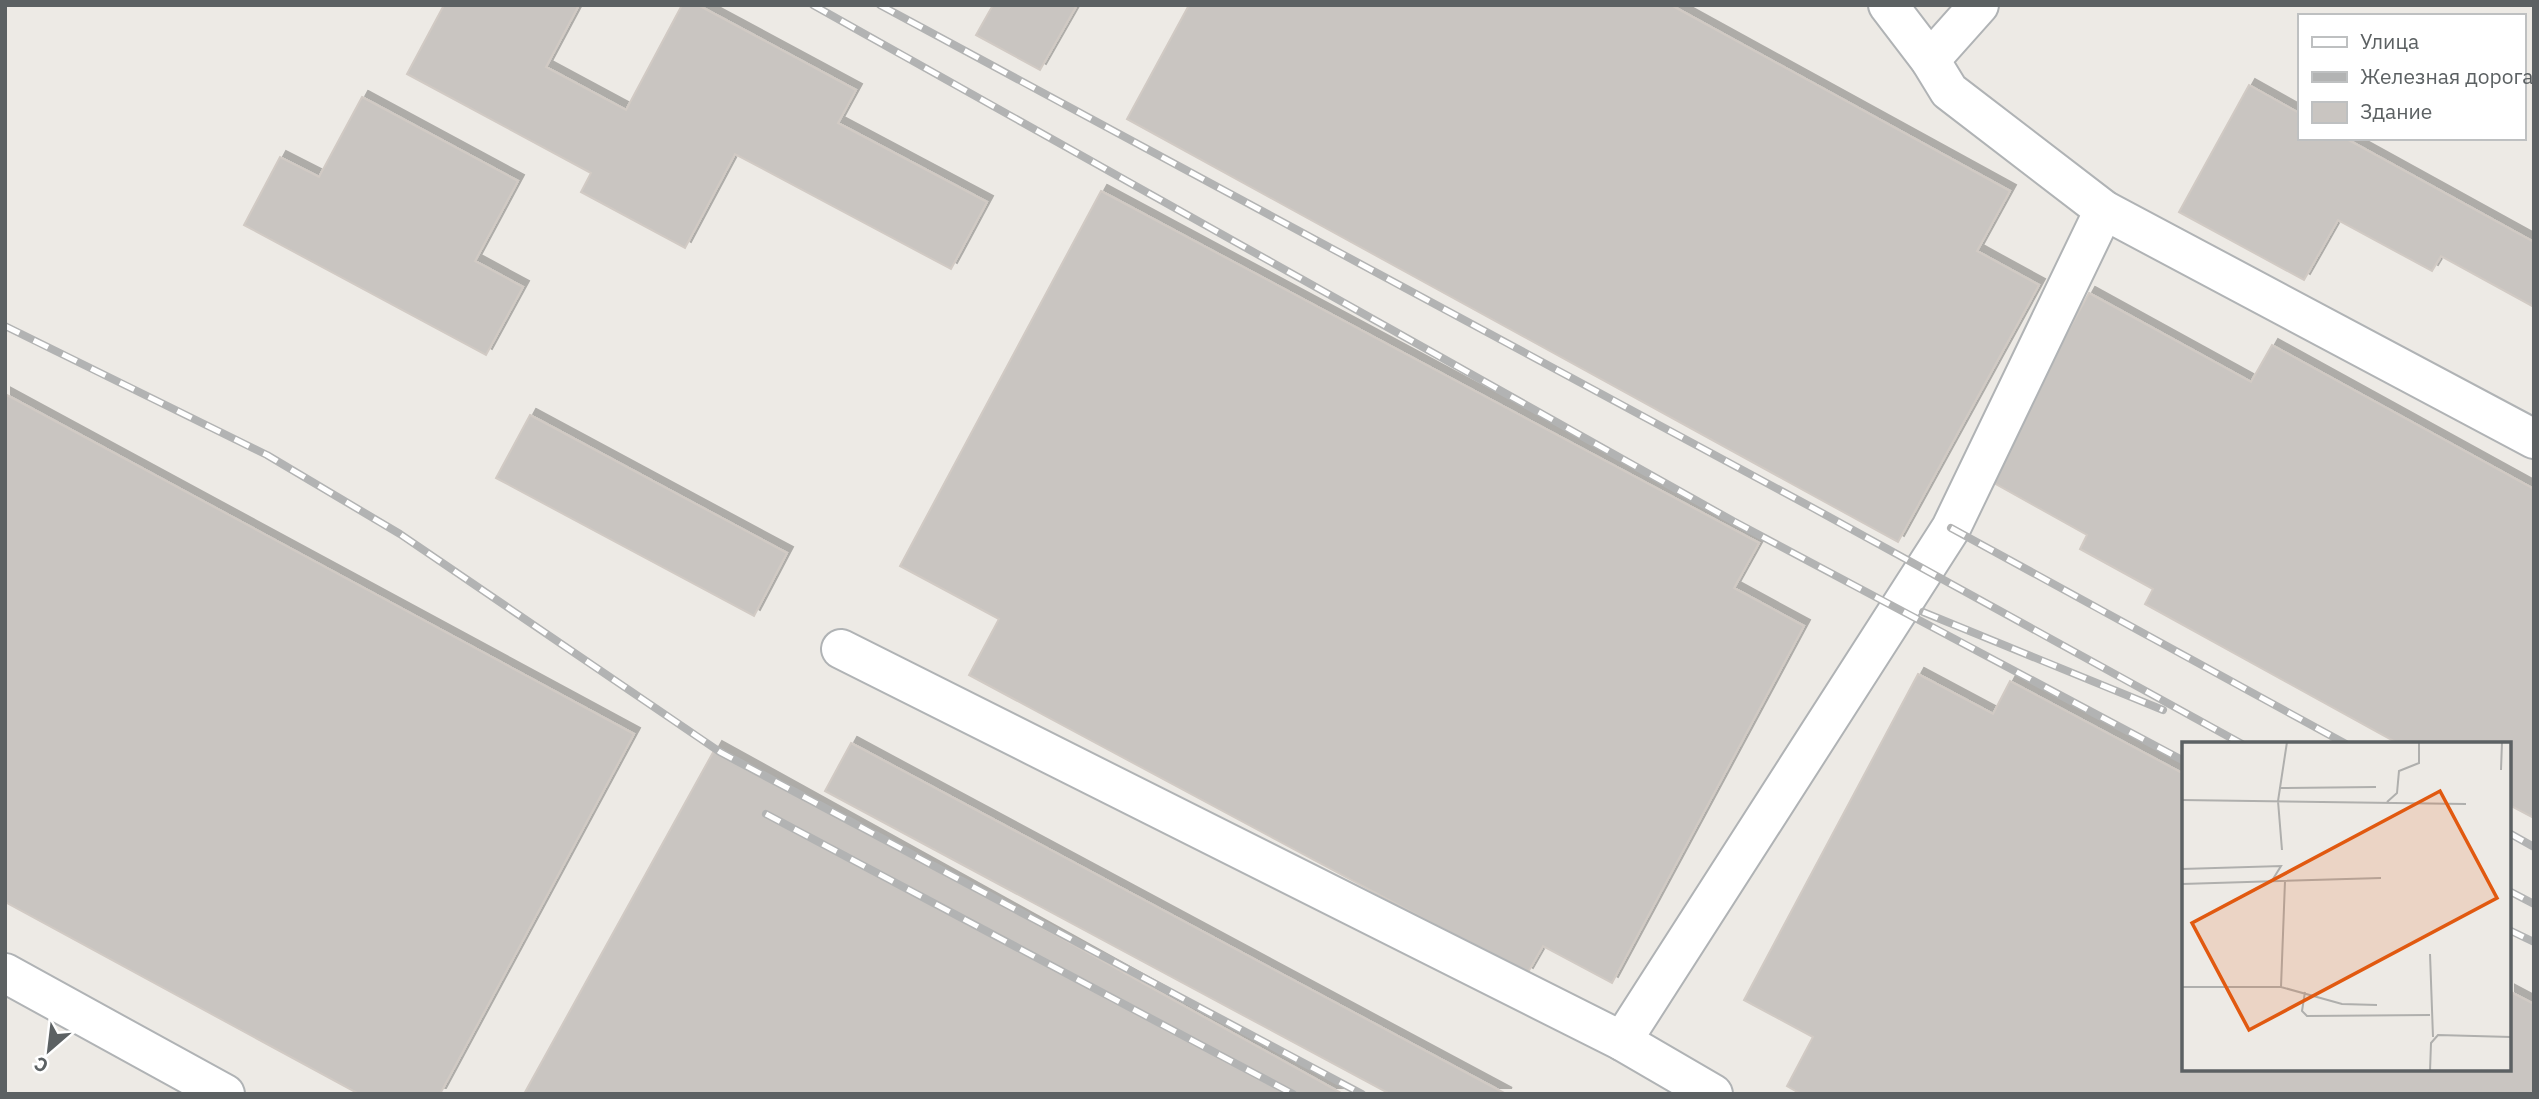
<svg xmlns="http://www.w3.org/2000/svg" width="2539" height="1099" font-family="'IBM Plex Sans',sans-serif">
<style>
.building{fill:#c9c5c1;stroke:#d1cac4;stroke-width:2;filter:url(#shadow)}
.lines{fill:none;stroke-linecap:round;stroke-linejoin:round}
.minor-casing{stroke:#b0b3b5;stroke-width:42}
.minor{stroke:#fff;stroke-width:38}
.rail-casing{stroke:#b2b3b3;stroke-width:8}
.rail{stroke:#fff;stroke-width:5;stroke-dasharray:16;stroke-linecap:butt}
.inset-road{fill:none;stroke:#afafad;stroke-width:2}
.view{fill:#e15910;fill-opacity:0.15;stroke:#e15910;stroke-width:3.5}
.inset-edge{fill:none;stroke:#5c6163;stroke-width:3.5}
</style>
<defs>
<filter id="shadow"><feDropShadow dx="6" dy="-6" stdDeviation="0" flood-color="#0004"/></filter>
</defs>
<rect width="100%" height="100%" fill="#edeae5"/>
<!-- building -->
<g class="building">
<path d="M 444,5 L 579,5 L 546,67 L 626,110 L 682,5 L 698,5 L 856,90 L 838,123 L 987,202 L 951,269 L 735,154 L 685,248 L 581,192 L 591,173 L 407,74 Z"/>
<path d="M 993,5 L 1077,5 L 1040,70 L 976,35 Z"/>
<path d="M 1189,5 L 1671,5 L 2010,191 L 1977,251 L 2039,285 L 1898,542 L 1127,119 Z"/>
<path d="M 2249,85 L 2299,113 L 2299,138 L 2345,138 L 2534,242 L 2534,307 L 2441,256 L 2432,271 L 2338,220 L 2304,280 L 2179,212 Z"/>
<path d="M 362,97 L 518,181 L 475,261 L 523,287 L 486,355 L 244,225 L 280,157 L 319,177 Z"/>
<path d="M 1101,191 L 1759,543 L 1734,588 L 1804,626 L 1612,983 L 1543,946 L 1527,974 L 969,675 L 999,619 L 900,566 Z"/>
<path d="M 2089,293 L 2251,382 L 2272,345 L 2534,489 L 2534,818 L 2509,805 L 2509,744 L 2399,744 L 2145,604 L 2153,589 L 2080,549 L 2087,535 L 1987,479 Z"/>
<path d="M 5,394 L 634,734 L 440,1094 L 359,1094 L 5,902 Z"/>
<path d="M 530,415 L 787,553 L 754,616 L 496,478 Z"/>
<path d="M 1918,674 L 1993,714 L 2010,681 L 2184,774 L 2184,1069 L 2509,1069 L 2509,991 L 2534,1004 L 2534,1094 L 1801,1094 L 1787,1086 L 1813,1037 L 1744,1000 Z"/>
<path d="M 851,743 L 1506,1094 L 1390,1094 L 825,791 Z"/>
<path d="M 716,747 L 1343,1094 L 524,1094 Z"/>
</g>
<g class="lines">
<defs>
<g id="minor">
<path d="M 1888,5 L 1930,60 L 1949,91 L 2104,210 L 2534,439"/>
<path d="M 1930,60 L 1979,5"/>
<path d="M 841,649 L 1622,1041 L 1713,1094"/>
<path d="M 5,973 L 225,1094"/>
<path d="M 1622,1041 L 1951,528 L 2104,210"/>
</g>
</defs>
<!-- minor casing -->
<use href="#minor" class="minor-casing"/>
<!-- minor -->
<use href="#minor" class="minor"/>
<defs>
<g id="rail">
<path d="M 813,5 L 1733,521 L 2184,761"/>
<path d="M 880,5 L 1813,508 L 2242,744"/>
<path d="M 5,326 L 267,455 L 400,534 L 720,752 L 1362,1094"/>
<path d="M 1951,528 L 2346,744"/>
<path d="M 1923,612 L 2163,710"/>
<path d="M 766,814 L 1293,1094"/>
<path d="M 2509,833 L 2534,847"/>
<path d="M 2509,891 L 2534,904"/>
<path d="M 2509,930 L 2534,942"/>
</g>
</defs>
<!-- rail casing -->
<use href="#rail" class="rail-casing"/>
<!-- rail -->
<use href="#rail" class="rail"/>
</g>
<!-- overview -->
<g transform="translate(2182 742)">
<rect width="329" height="329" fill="#edeae5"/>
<path class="inset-road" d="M 319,28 L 320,0M 97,46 L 194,45M 0,58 L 284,62M 205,60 L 215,51 L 217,29 L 237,21 L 237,0M 100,108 L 96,59 L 105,0M 0,127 L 99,124 L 91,137M 0,142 L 199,136M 248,212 L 251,295M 0,245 L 99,245 L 160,262 L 195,263M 99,245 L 103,139M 123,250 L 120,269 L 125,274 L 248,273M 248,329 L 249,301 L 256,293 L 329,295"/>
<path class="view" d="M 258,49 L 315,156 L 67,288 L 10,181 Z"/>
<rect width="329" height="329" class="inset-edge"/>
</g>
<!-- border -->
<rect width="2539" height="1099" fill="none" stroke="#5c6163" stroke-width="14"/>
<!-- legend -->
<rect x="2298" y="14" width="228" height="126" fill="#ffffff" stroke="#bec0c1" stroke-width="2"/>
<rect x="2312" y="37" width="35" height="10" fill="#ffffff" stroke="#bec0c1" stroke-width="2"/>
<text x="2360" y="49" font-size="21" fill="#5c6163">Улица</text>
<rect x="2312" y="72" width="35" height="10" fill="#b2b3b3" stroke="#bec0c1" stroke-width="2"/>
<text x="2360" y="84" font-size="21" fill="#5c6163">Железная дорога</text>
<rect x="2312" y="102" width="35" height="21" fill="#c9c5c1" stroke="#bec0c1" stroke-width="2"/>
<text x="2360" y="119" font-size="21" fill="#5c6163">Здание</text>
<!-- north arrow -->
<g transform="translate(49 1050) rotate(208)" stroke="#ffffff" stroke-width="5" paint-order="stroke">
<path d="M0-5L12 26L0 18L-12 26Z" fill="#5c6163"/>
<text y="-10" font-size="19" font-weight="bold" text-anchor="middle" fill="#5c6163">С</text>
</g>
</svg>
